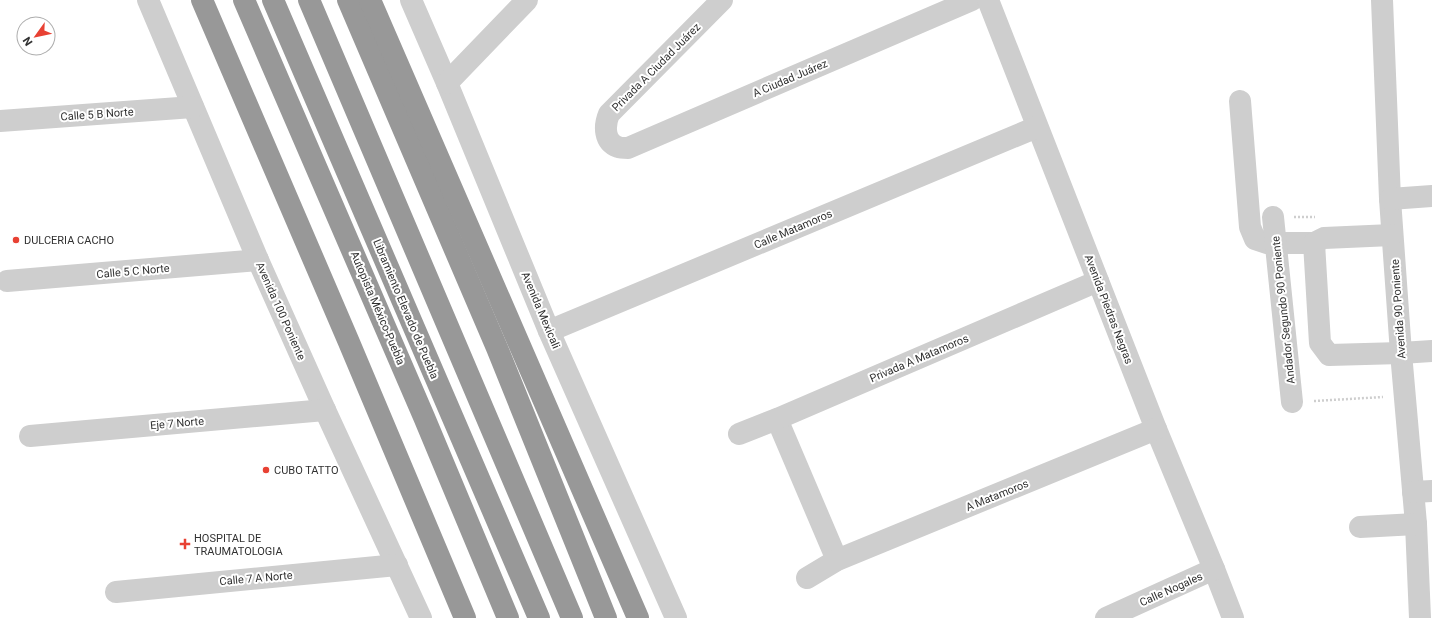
<svg xmlns="http://www.w3.org/2000/svg" width="1432" height="618" font-family="Roboto,sans-serif">
<style>
.lines{fill:none;stroke-linecap:round;stroke-linejoin:round}
.path{stroke:#cecece;stroke-width:2.5;stroke-dasharray:2 2;stroke-linecap:butt}
.minor{stroke:#cecece;stroke-width:22}
.highway{stroke:#989898;stroke-width:22}
.poi-dot{fill:#e84133;stroke:#fff;stroke-width:1.5}
.labels{text-anchor:middle;stroke-width:4;stroke-linejoin:round;paint-order:stroke}
.street-label{font-size:11px;fill:#313131;stroke:#fff}
.poi-label{font-size:11px;fill:#313131;stroke:#fff;text-anchor:start}
</style>
<rect width="100%" height="100%" fill="#fff"/>
<g class="lines">
<!-- path -->
<g class="path">
<path d="M 1294,217 L 1315,217"/>
<path d="M 1314,401 L 1383,397"/>
</g>
<!-- minor -->
<g class="minor">
<path d="M 148,0 L 258,260 L 325,410 L 421,618"/>
<path d="M 411,0 L 447,83 L 549,331 L 676,618"/>
<path d="M 722,0 L 609,114 C 604,126 604,142 618,147 C 621,148 625,148 628,148 L 972,0"/>
<path d="M 988,0 L 1156,429 L 1214,569 L 1233,618"/>
<path d="M 1382,0 L 1390,199 L 1401,353 L 1416,524 L 1420,618"/>
<path d="M 447,83 L 527,0"/>
<path d="M 1240,101 L 1250,227 L 1255,239 L 1267,243 L 1314,243"/>
<path d="M 0,121 L 193,107"/>
<path d="M 1390,199 L 1432,196"/>
<path d="M 1273,217 L 1292,402"/>
<path d="M 1392,235 L 1324,238 L 1314,243 L 1320,343 L 1329,355 L 1401,353 L 1432,351"/>
<path d="M 7,281 L 258,260"/>
<path d="M 549,331 L 1037,127"/>
<path d="M 777,419 L 837,560"/>
<path d="M 739,434 L 777,419 L 1098,281"/>
<path d="M 30,436 L 325,410"/>
<path d="M 1413,492 L 1432,491"/>
<path d="M 1360,527 L 1416,524"/>
<path d="M 807,578 L 837,560 L 1156,429"/>
<path d="M 116,592 L 397,565"/>
<path d="M 1106,618 L 1214,569"/>
</g>
<!-- highway -->
<g class="highway">
<path d="M 202,0 L 348,340 L 465,618"/>
<path d="M 244,0 L 424,417 L 508,618"/>
<path d="M 273,0 L 539,618"/>
<path d="M 309,0 L 572,618"/>
<path d="M 348,0 L 497,348 L 606,618"/>
<path d="M 370,0 L 638,618"/>
</g>
</g>
<!-- markers -->
<g class="poi-dot">
<circle cx="16" cy="240" r="4"/>
<circle cx="266" cy="470" r="4"/>
<path d="M183 538h4v4h4v4h-4v4h-4v-4h-4v-4h4z"/>
</g>
<g class="labels">
<!-- street labels -->
<g class="street-label">
<text transform="translate(656 67) rotate(-45)" y="4">Privada A Ciudad Juárez</text>
<text transform="translate(790 78) rotate(-23)" y="4">A Ciudad Juárez</text>
<text transform="translate(97 114) rotate(-4)" y="4">Calle 5 B Norte</text>
<text transform="translate(793 229) rotate(-23)" y="4">Calle Matamoros</text>
<text transform="translate(133 271) rotate(-5)" y="4">Calle 5 C Norte</text>
<text transform="translate(378 308) rotate(67)" y="4">Autopista México-Puebla</text>
<text transform="translate(406 309) rotate(67)" y="4">Libramiento Elevado de Puebla</text>
<text transform="translate(1109 309) rotate(69)" y="4">Avenida Piedras Negras</text>
<text transform="translate(1398 309) rotate(-94)" y="4">Avenida 90 Poniente</text>
<text transform="translate(541 310) rotate(67)" y="4">Avenida Mexicali</text>
<text transform="translate(1283 310) rotate(-96)" y="4">Andador Segundo 90 Poniente</text>
<text transform="translate(281 311) rotate(66)" y="4">Avenida 100 Poniente</text>
<text transform="translate(919 358) rotate(-23)" y="4">Privada A Matamoros</text>
<text transform="translate(177 423) rotate(-5)" y="4">Eje 7 Norte</text>
<text transform="translate(997 495) rotate(-22)" y="4">A Matamoros</text>
<text transform="translate(256 578) rotate(-5)" y="4">Calle 7 A Norte</text>
<text transform="translate(1171 589) rotate(-24)" y="4">Calle Nogales</text>
</g>
<!-- poi labels -->
<g class="poi-label">
<text x="24" y="244">DULCERIA CACHO</text>
<text x="274" y="474">CUBO TATTO</text>
<text x="194" y="542">HOSPITAL DE<tspan x="194" dy="13">TRAUMATOLOGIA</tspan></text>
</g>
</g>
<!-- north arrow -->
<g transform="translate(36 36) rotate(237)"><circle r="19" fill="#ffffff" stroke="#adadad"/>
<path d="M0-3L7 15L0 10L-7 15Z" fill="#e84133"/>
<text y="-6" font-size="11" font-weight="bold" text-anchor="middle" fill="#313131">N</text>
</g>
</svg>
